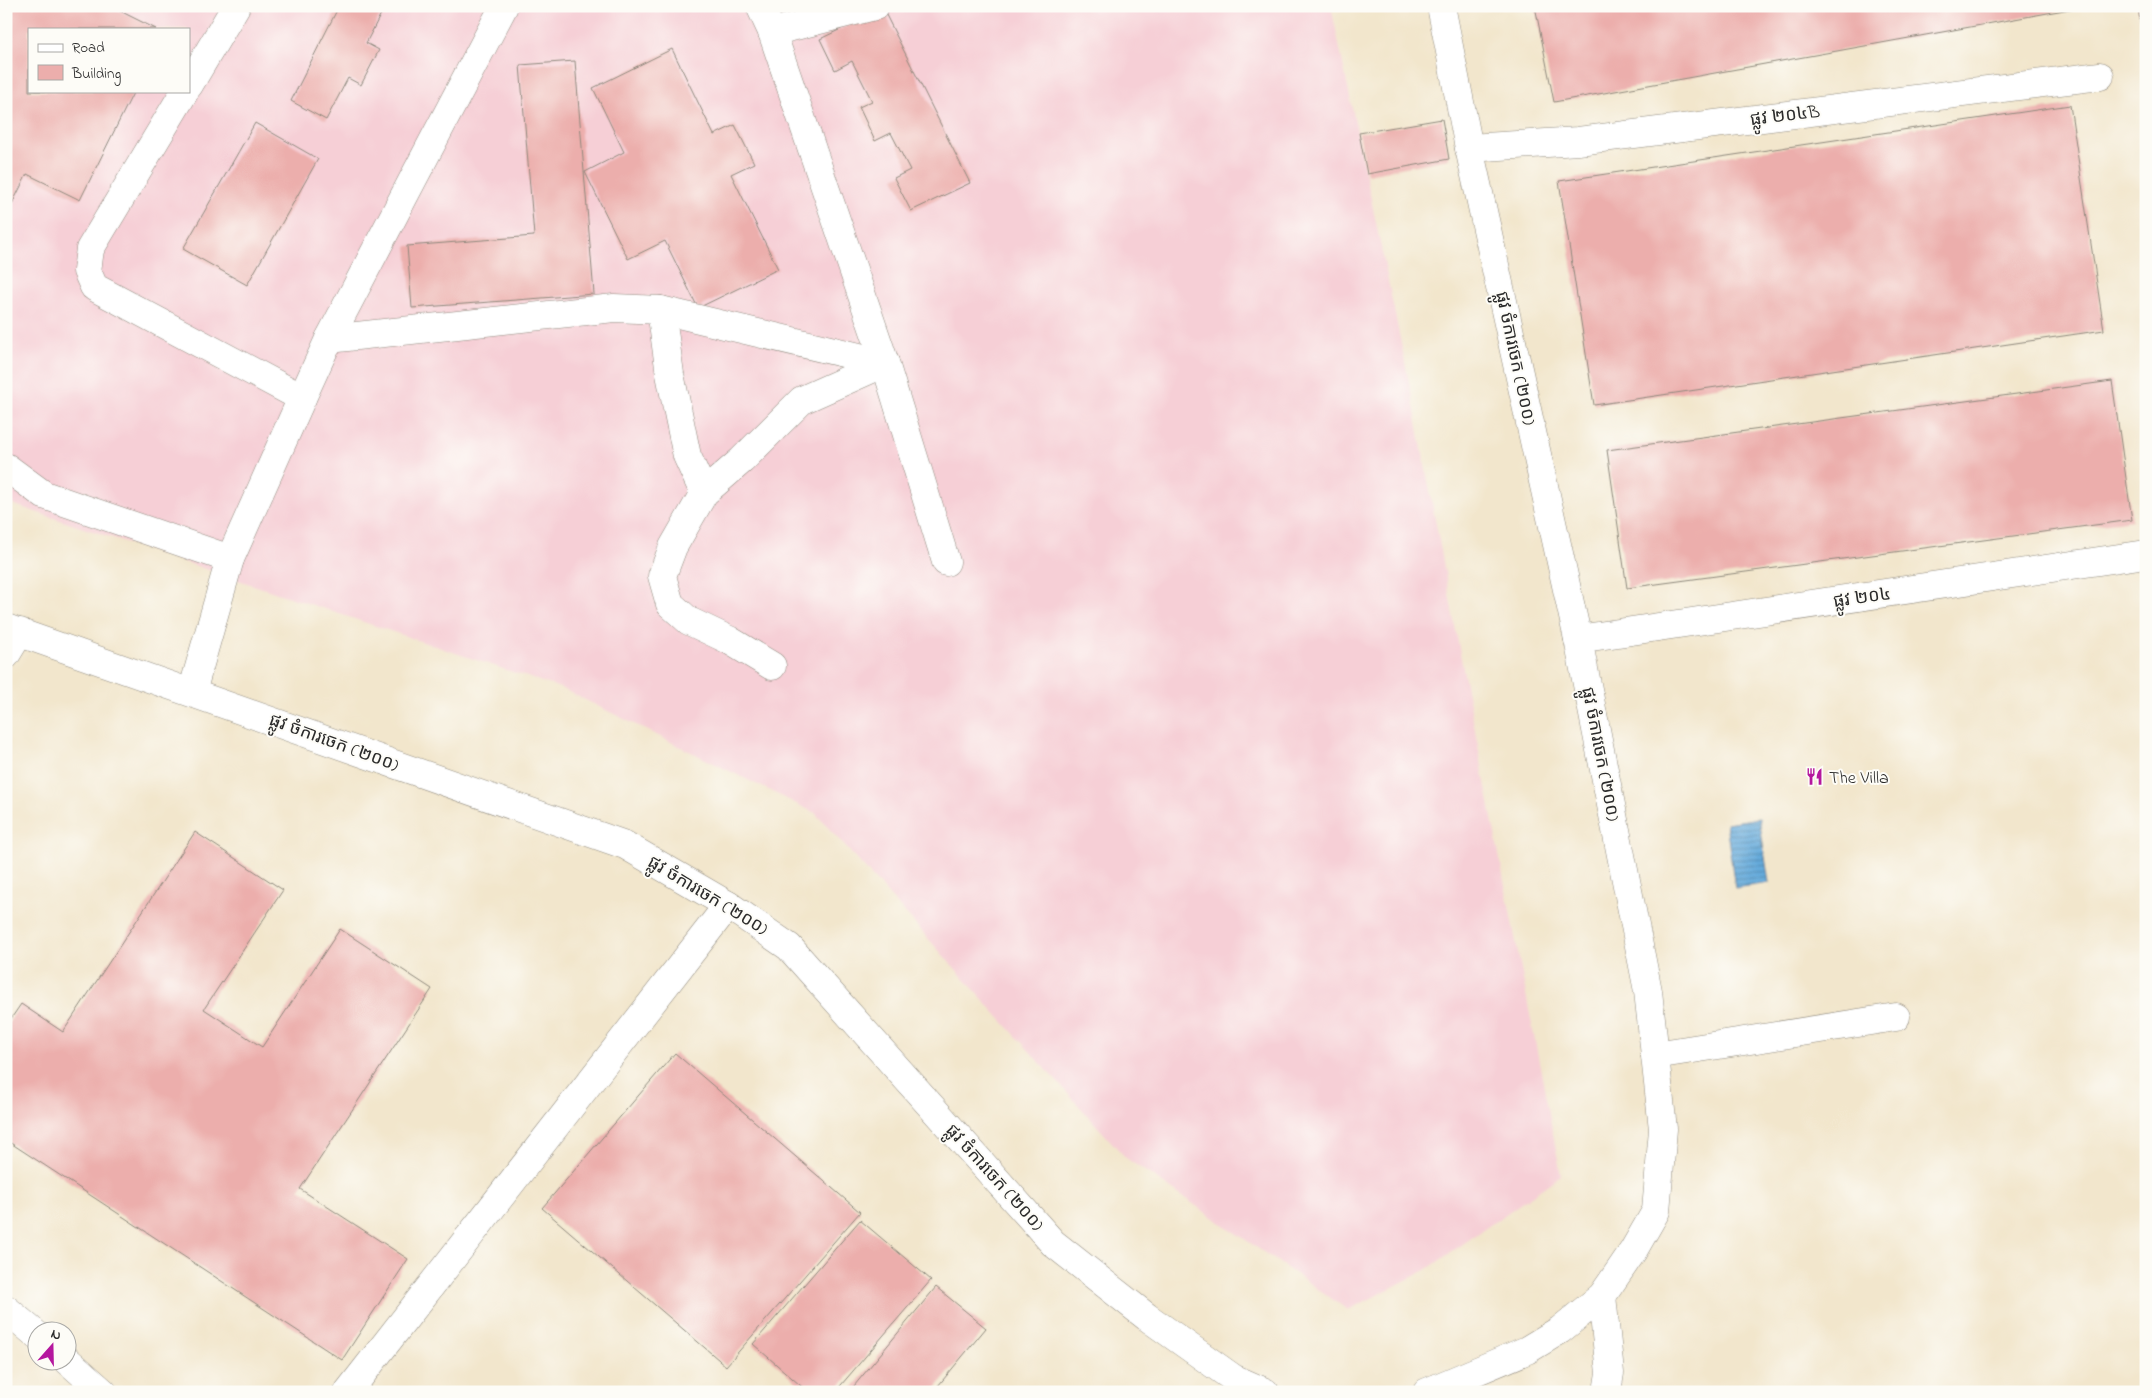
<svg xmlns="http://www.w3.org/2000/svg" width="2152" height="1398" font-family="'Indie Flower','Noto Sans Khmer',sans-serif">
<style>
.built{fill:#f6cfd6;fill-rule:evenodd}
.water{fill:url(#water-rules);stroke:#486a83}
.building{fill:#ecaeac}
.lines{fill:none;stroke-linecap:round;stroke-linejoin:round}
.minor-casing{stroke:#8e887c;stroke-width:29}
.minor{stroke:#fff;stroke-width:28}
.labels{text-anchor:middle;stroke-width:4;stroke-linejoin:round;paint-order:stroke}
.street-label{font-size:18px;fill:#2b2b2b;stroke:#fdfcf7}
.poi-label{font-size:18px;fill:#2b2b2b;stroke:#fdfcf7;text-anchor:start}
</style>
<defs>
<pattern id="water-rules" width="6" height="5" patternUnits="userSpaceOnUse" patternTransform="scale(1.25)"><rect width="6" height="5" fill="#65aadb"/><path d="M0 2.5h6" fill="none" stroke="#538bb2"/></pattern>
</defs>
<rect width="100%" height="100%" fill="#fdfcf7"/>
<filter id="ink" filterUnits="userSpaceOnUse"><feTurbulence type="fractalNoise" baseFrequency=".02" numOctaves="2"/><feDisplacementMap in="SourceGraphic" scale="10" xChannelSelector="R" yChannelSelector="G"/><feConvolveMatrix kernelMatrix="1 2 1 2 8 2 1 2 1" color-interpolation-filters="sRGB"/></filter>
<filter id="wash" filterUnits="userSpaceOnUse"><feTurbulence type="fractalNoise" baseFrequency=".0096" numOctaves="4" result="noise"/><feDisplacementMap in="SourceGraphic" scale="20" xChannelSelector="R" yChannelSelector="G"/><feGaussianBlur stdDeviation="1.12" result="paint"/><feColorMatrix in="noise" values="0 0 0 0 0 0 0 0 0 0 0 0 0 0 0 0 0 1.4 0 .05"/><feComposite in="paint" operator="in"/></filter>
<g filter="url(#wash)">
<rect width="100%" height="100%" fill="#f2e6cc"/>
<!-- built -->
<path class="built" d="M 6,6 L 1331,6 L 1414,406 L 1461,658 L 1561,1175 L 1426,1270 L 1348,1310 L 1126,1158 L 815,813 L 563,689 L 6,502 ZM 29,29 L 189,29 L 189,91 L 29,91 Z"/>
<!-- water -->
<path class="water" d="M 1759,818 L 1769,883 L 1735,888 L 1726,823 Z"/>
<g id="blocks">
<!-- building -->
<g class="building">
<path d="M 6,6 L 110,6 L 156,29 L 29,29 L 29,91 L 134,91 L 80,200 L 27,174 L 6,216 Z"/>
<path d="M 339,6 L 385,6 L 366,43 L 379,50 L 361,85 L 348,78 L 326,120 L 291,101 Z"/>
<path d="M 1535,6 L 2081,6 L 2081,7 L 1554,102 Z"/>
<path d="M 2138,6 L 2146,6 L 2146,44 L 2143,44 Z"/>
<path d="M 883,9 L 970,183 L 911,211 L 894,178 L 910,170 L 891,133 L 875,141 L 859,107 L 872,101 L 852,61 L 835,70 L 820,39 Z"/>
<path d="M 672,49 L 714,135 L 735,125 L 754,163 L 731,174 L 778,269 L 698,308 L 665,241 L 628,259 L 585,172 L 624,152 L 593,88 Z"/>
<path d="M 575,61 L 594,294 L 412,308 L 407,246 L 534,236 L 520,65 Z"/>
<path d="M 2070,105 L 2104,330 L 1594,405 L 1559,181 Z"/>
<path d="M 1442,119 L 1449,159 L 1367,174 L 1359,133 Z"/>
<path d="M 255,123 L 318,159 L 247,285 L 183,249 Z"/>
<path d="M 2112,381 L 2132,520 L 1627,588 L 1607,450 Z"/>
<path d="M 195,832 L 283,890 L 204,1009 L 262,1047 L 340,929 L 432,989 L 300,1189 L 408,1259 L 342,1360 L 6,1140 L 6,1026 L 21,1004 L 63,1032 Z"/>
<path d="M 675,1053 L 860,1212 L 726,1366 L 542,1208 Z"/>
<path d="M 860,1220 L 931,1280 L 835,1392 L 808,1392 L 753,1344 Z"/>
<path d="M 936,1287 L 986,1328 L 933,1392 L 849,1392 Z"/>
</g>
</g>
</g>
<g filter="url(#ink)">
<use href="#blocks" fill-opacity="0" stroke="#8e887c" stroke-width="1"/>
<g class="lines">
<defs>
<g id="minor">
<path d="M 760,6 L 772,32 L 885,363 L 946,562"/>
<path d="M 772,32 L 875,6"/>
<path d="M 189,85 L 236,6"/>
<path d="M 185,91 L 90,249 L 87,271 L 94,287 L 302,398"/>
<path d="M 1469,148 L 1578,141 L 2100,76"/>
<path d="M 661,310 L 670,374 L 687,456 L 704,493"/>
<path d="M 329,339 L 614,308 L 661,310 L 885,363"/>
<path d="M 6,467 L 44,495 L 230,559"/>
<path d="M 6,628 L 625,845 L 728,905 L 789,947 L 1053,1243 L 1147,1317 L 1233,1378 L 1265,1392"/>
<path d="M 1578,639 L 2146,554"/>
<path d="M 6,655 L 20,632"/>
<path d="M 772,666 L 729,640 L 689,621 L 670,604 L 662,576 L 673,547 L 704,493 L 742,460 L 802,400 L 885,363"/>
<path d="M 192,692 L 230,559 L 302,398 L 329,339 L 504,6"/>
<path d="M 1655,1055 L 1896,1017"/>
<path d="M 1602,1296 L 1610,1373 L 1607,1392"/>
<path d="M 6,1309 L 38,1336"/>
<path d="M 67,1360 L 103,1392"/>
<path d="M 348,1392 L 728,905"/>
<path d="M 1427,1392 L 1527,1350 L 1560,1330 L 1602,1296 L 1633,1251 L 1656,1211 L 1663,1129 L 1648,991 L 1578,639 L 1469,148 L 1441,6"/>
</g>
</defs>
<!-- minor casing -->
<use href="#minor" class="minor-casing"/>
<!-- minor -->
<use href="#minor" class="minor"/>
</g>
</g>
<!-- icons -->
<defs>
<symbol id="restaurant-bare" viewBox="-9 -9 18 18"><path d="M-5-6h1v4h1v-4h1v4h1v-4h1v5L-1.5 .5V6h-2V.5L-5-1ZM5-6V6H3V1.5H1.5Q1.5-4 5-6Z" fill="#b5179e" stroke="#fdfcf7" stroke-width="2.5" paint-order="stroke"/></symbol>
</defs>
<g fill-rule="evenodd">
<use href="#restaurant-bare" x="1802" y="764" width="25" height="25"/>
</g>
<g class="labels">
<!-- street labels -->
<g class="street-label">
<text transform="translate(1785 115) rotate(-7)" y="6">ផ្លូវ ២០៤B</text>
<text transform="translate(1516 358) rotate(78)" y="6">ផ្លូវ ចំការចេក (២០០)</text>
<text transform="translate(1862 597) rotate(-8)" y="6">ផ្លូវ ២០៤</text>
<text transform="translate(334 742) rotate(20)" y="6">ផ្លូវ ចំការចេក (២០០)</text>
<text transform="translate(1601 754) rotate(79)" y="6">ផ្លូវ ចំការចេក (២០០)</text>
<text transform="translate(708 895) rotate(31)" y="6">ផ្លូវ ចំការចេក (២០០)</text>
<text transform="translate(995 1177) rotate(48)" y="6">ផ្លូវ ចំការចេក (២០០)</text>
</g>
<!-- poi labels -->
<g class="poi-label">
<text x="1829" y="783">The Villa</text>
</g>
</g>
<!-- margin -->
<rect width="2152" height="1398" fill="none" stroke="#fdfcf7" stroke-width="25"/>
<!-- legend -->
<rect x="28" y="28" width="162" height="65" fill="#fdfcf7" stroke="#a9a8a5"/>
<rect x="38" y="44" width="25" height="8" fill="#ffffff" stroke="#a9a8a5"/>
<text x="72" y="52" font-size="15" fill="#2b2b2b">Road</text>
<rect x="38" y="65" width="25" height="15" fill="#ecaeac" stroke="#a9a8a5"/>
<text x="72" y="78" font-size="15" fill="#2b2b2b">Building</text>
<!-- north arrow -->
<g transform="translate(52 1346) rotate(20)"><circle r="24" fill="#fdfcf7" stroke="#a9a8a5"/>
<path d="M0-4L9 19L0 12L-9 19Z" fill="#b5179e"/>
<text y="-8" font-size="14" font-weight="bold" text-anchor="middle" fill="#2b2b2b">N</text>
</g>
</svg>
